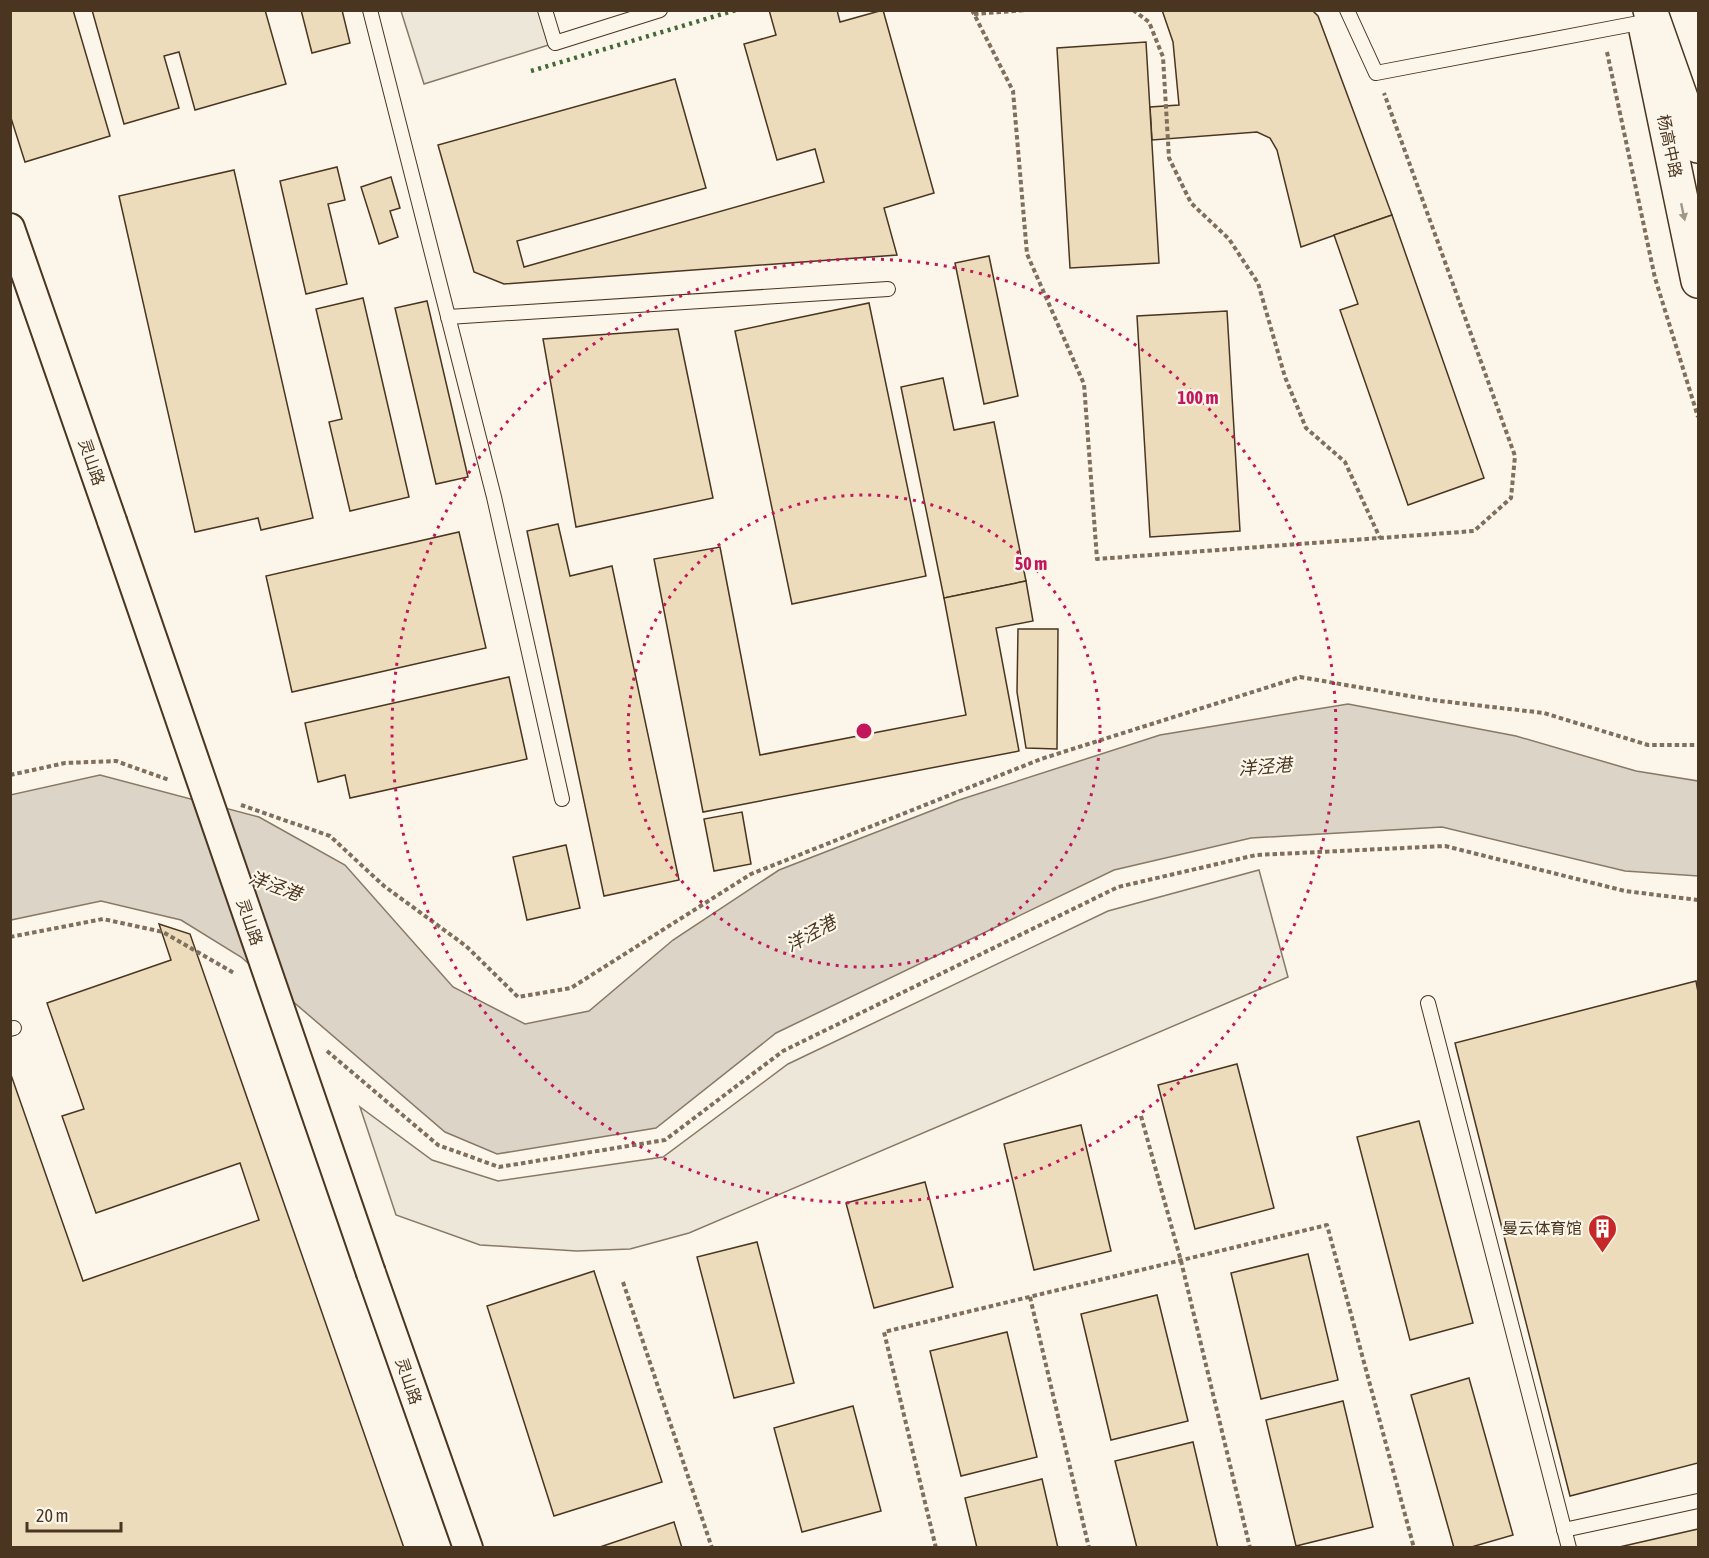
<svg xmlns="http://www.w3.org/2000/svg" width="1709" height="1558" font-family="'Asap Condensed','Noto Sans SC',sans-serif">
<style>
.parking{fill:#ede7d9;stroke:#887966;stroke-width:1.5}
.water{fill:#dcd4c6;stroke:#887966;stroke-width:1.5}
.building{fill:#ecdcbc;stroke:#4a3520;stroke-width:1.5}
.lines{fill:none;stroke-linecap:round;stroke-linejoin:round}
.lane-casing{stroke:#4a3520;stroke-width:16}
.street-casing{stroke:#4a3520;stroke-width:32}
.primary-casing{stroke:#4a3520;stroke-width:36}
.highway-casing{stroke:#4a3520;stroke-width:36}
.path{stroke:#7f6f5c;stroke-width:4;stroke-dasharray:4.5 3;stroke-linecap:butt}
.lane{stroke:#fbf6e9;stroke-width:14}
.street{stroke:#fbf6e9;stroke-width:28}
.primary{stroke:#fbf6e9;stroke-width:33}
.highway{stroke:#fbf6e9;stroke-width:33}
.street-bridge-casing{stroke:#4a3520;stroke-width:32;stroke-linecap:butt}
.street-bridge{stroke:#fbf6e9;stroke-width:28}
.hedge{stroke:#436837;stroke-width:4.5;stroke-dasharray:3 4.5;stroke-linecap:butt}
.oneway{fill:#a29684}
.ring{fill:none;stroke:#c2185b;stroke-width:3;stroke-dasharray:3 6}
.labels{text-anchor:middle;stroke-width:4.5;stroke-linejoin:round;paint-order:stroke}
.street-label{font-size:16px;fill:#4a3520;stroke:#fbf6e9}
.poi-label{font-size:16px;fill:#4a3520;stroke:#fbf6e9;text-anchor:end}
.water-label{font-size:18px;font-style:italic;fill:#4a3520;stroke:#fbf6e9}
.centre{fill:#c2185b;stroke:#fbf6e9;stroke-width:3}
.ring-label{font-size:18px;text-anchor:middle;font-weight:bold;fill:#c2185b;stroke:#fbf6e9;stroke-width:4.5;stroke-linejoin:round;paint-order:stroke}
</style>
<rect width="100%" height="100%" fill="#fbf6e9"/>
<!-- parking -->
<g class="parking">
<path d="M 401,11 L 545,11 L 555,43 L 424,84 Z"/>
<path d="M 1259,870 L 1288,977 L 689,1233 L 630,1249 L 577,1251 L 480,1245 L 396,1215 L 360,1107 L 432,1160 L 498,1181 L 663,1157 L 788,1064 L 1108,911 Z"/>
</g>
<!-- water -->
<path class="water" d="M 1348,704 L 1516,736 L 1636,771 L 1698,781 L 1698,876 L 1625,871 L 1442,827 L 1251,838 L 1114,870 L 776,1033 L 656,1128 L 497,1154 L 445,1132 L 241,957 L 181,920 L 101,901 L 11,920 L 10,795 L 100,775 L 259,817 L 345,865 L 453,987 L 525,1024 L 589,1011 L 673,940 L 779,870 L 959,800 L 1160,735 Z"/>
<!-- building -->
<g class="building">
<path d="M 10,10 L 73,10 L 110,136 L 25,162 L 10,115 Z"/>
<path d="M 92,10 L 265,10 L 286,84 L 195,110 L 179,52 L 164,56 L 179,108 L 124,124 Z"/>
<path d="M 301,10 L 342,10 L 350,43 L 312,53 Z"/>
<path d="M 769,10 L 837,10 L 840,22 L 883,10 L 934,193 L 884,208 L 897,255 L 504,284 L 474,272 L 438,145 L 675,79 L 706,188 L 517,241 L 524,267 L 824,182 L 815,149 L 777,160 L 744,44 L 776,35 Z"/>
<path d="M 1162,10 L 1312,10 L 1318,16 L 1392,215 L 1301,247 L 1277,150 L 1270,138 L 1257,132 L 1152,140 L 1150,107 L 1179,105 L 1173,42 Z"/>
<path d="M 1146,42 L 1159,263 L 1070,268 L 1057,48 Z"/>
<path d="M 337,167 L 345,200 L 328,204 L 347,284 L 306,294 L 280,181 Z"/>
<path d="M 234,170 L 313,518 L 261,530 L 258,518 L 195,532 L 119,196 Z"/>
<path d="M 391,177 L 400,208 L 390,211 L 398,237 L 379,244 L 361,187 Z"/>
<path d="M 1392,215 L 1484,478 L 1408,505 L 1340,310 L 1358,304 L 1334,235 Z"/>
<path d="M 989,256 L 1018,396 L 984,404 L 955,263 Z"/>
<path d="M 363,298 L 409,497 L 350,511 L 329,422 L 342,419 L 316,309 Z"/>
<path d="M 427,301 L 468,477 L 436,484 L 395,308 Z"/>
<path d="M 869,303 L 926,576 L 792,604 L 735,331 Z"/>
<path d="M 1227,311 L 1240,531 L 1150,537 L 1137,316 Z"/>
<path d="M 678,329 L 713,498 L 576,527 L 543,339 Z"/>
<path d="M 943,378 L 954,430 L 994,422 L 1026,581 L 944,598 L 901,387 Z"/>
<path d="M 558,524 L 570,576 L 612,566 L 679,880 L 604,896 L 527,531 Z"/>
<path d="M 459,532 L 486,648 L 292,692 L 266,576 Z"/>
<path d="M 720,547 L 760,755 L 966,715 L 944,598 L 1026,581 L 1033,621 L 996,628 L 1019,751 L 703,812 L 654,559 Z"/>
<path d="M 1018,629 L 1058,629 L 1057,749 L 1026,748 L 1017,692 Z"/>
<path d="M 509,677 L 527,759 L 350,798 L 345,775 L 318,782 L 305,723 Z"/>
<path d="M 742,812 L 751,864 L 714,871 L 704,819 Z"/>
<path d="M 566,845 L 580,908 L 527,920 L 513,857 Z"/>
<path d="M 159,924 L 190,934 L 404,1548 L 10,1548 L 10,1072 L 83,1281 L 259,1220 L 240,1163 L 96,1213 L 62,1116 L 84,1109 L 47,1003 L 171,960 Z"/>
<path d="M 1696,981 L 1698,992 L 1698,1463 L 1570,1496 L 1455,1043 Z"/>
<path d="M 1237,1064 L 1274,1208 L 1195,1229 L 1158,1085 Z"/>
<path d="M 1419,1121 L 1473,1323 L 1410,1340 L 1357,1137 Z"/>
<path d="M 1081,1125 L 1111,1251 L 1034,1270 L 1004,1144 Z"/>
<path d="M 925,1182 L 953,1287 L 874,1308 L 846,1203 Z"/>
<path d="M 757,1242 L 794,1383 L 734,1398 L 697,1257 Z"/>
<path d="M 1308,1254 L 1338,1380 L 1261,1399 L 1231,1273 Z"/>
<path d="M 594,1271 L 662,1482 L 554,1516 L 487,1306 Z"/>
<path d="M 1157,1295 L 1188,1421 L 1111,1440 L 1081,1314 Z"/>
<path d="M 1007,1332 L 1037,1457 L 961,1476 L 930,1351 Z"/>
<path d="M 1469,1378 L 1513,1535 L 1468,1548 L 1454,1548 L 1411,1395 Z"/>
<path d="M 1343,1401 L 1373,1527 L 1296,1546 L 1266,1420 Z"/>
<path d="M 853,1406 L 881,1511 L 802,1532 L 774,1428 Z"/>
<path d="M 1193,1442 L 1218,1548 L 1137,1548 L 1115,1461 Z"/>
<path d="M 1042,1479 L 1058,1548 L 977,1548 L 965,1498 Z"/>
<path d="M 674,1522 L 682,1548 L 597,1548 Z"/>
<path d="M 1698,1529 L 1698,1548 L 1615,1548 Z"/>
</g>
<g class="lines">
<defs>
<g id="lane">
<path d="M 370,10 L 494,497 L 562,799"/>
<path d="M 545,10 L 555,43 L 660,10"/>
<path d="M 1347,10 L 1376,73 L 1644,22"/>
<path d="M 448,317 L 888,289"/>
<path d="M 1428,1003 L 1569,1548"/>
<path d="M 10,1029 L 14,1028"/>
<path d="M 1564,1530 L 1698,1501"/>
</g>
<g id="street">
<path d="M 10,228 L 112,521"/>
<path d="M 371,1273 L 468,1548"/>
</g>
<path id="primary" d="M 1646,30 L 1698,281"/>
<path id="highway" d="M 1650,10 L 1698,146"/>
</defs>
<!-- lane casing -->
<use href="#lane" class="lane-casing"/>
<!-- street casing -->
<use href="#street" class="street-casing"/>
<!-- primary casing -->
<use href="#primary" class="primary-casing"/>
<!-- highway casing -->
<use href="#highway" class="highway-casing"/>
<!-- path -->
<g class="path">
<path d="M 972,10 L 1013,91 L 1027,254 L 1084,384 L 1097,559 L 1474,531 L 1511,498 L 1515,456 L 1384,93"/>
<path d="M 1133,10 L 1149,22 L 1163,57 L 1169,158 L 1191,203 L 1229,239 L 1258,283 L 1285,377 L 1306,428 L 1345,462 L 1380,538"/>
<path d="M 974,14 L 1027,10"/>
<path d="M 1607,52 L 1655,278 L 1698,417"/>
<path d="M 10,775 L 65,763 L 116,761 L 169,780"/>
<path d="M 241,805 L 330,836 L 384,886 L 466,946 L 518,997 L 571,988 L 751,874 L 1041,759 L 1300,677 L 1432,700 L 1544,713 L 1648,745 L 1698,745"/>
<path d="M 10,937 L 103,919 L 163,932 L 234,973"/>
<path d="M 327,1051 L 438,1145 L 499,1167 L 665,1140 L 783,1051 L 1118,887 L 1256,855 L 1445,846 L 1625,891 L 1698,900"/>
<path d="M 1141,1116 L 1181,1261 L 1250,1548"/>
<path d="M 623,1282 L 712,1548"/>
<path d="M 1030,1297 L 1089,1548"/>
<path d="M 936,1548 L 884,1332 L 1327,1225 L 1414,1548"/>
</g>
<!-- lane -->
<use href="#lane" class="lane"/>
<!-- street -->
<use href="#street" class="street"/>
<!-- primary -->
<use href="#primary" class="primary"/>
<!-- highway -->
<use href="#highway" class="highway"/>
<defs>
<path id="street-bridge" d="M 112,521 L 371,1273"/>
</defs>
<!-- street-bridge casing -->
<use href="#street-bridge" class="street-bridge-casing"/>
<!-- street-bridge -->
<use href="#street-bridge" class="street-bridge"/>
<!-- hedge -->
<path class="hedge" d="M 531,71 L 736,10"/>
</g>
<!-- one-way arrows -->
<defs><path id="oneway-solid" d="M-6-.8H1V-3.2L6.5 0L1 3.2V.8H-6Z" transform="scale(1.5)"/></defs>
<use class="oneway" href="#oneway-solid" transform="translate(1683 212) rotate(78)"/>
<!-- distance rings -->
<g class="ring">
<circle cx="864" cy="731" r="236"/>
<circle cx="864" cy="731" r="472"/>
</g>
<!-- icons -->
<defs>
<symbol id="building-pin" viewBox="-11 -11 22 30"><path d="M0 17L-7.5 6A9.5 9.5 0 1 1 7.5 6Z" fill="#c62828" stroke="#fbf6e9"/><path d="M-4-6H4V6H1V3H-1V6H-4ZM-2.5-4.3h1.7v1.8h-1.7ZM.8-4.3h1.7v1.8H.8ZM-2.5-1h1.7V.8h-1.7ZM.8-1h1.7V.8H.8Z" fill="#fff"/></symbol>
</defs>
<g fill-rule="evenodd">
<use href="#building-pin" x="1586" y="1212" width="33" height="45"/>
</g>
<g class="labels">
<!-- street labels -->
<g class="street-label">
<text transform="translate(1670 146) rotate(78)" y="6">杨高中路</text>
<text transform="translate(92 462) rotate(71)" y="6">灵山路</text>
<text transform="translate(250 922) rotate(71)" y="6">灵山路</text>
<text transform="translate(409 1381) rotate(71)" y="6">灵山路</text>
</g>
<!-- poi labels -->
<g class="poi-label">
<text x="1582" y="1234">曼云体育馆</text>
</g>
<!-- water labels -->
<g class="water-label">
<text transform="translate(1265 767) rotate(-5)" y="6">洋泾港</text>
<text transform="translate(275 886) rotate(20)" y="6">洋泾港</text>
<text transform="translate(811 934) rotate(-29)" y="6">洋泾港</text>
</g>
</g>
<circle cx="864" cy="731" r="9" class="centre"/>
<g class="ring-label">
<text x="1198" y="404">100 m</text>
<text x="1031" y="570">50 m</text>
</g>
<!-- border -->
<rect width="1709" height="1558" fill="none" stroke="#4a3520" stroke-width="24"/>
<!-- scale -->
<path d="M27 1522v9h94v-9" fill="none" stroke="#4a3520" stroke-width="3"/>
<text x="36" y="1522" font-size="18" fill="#4a3520" stroke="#fbf6e9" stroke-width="4.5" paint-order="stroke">20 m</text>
</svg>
